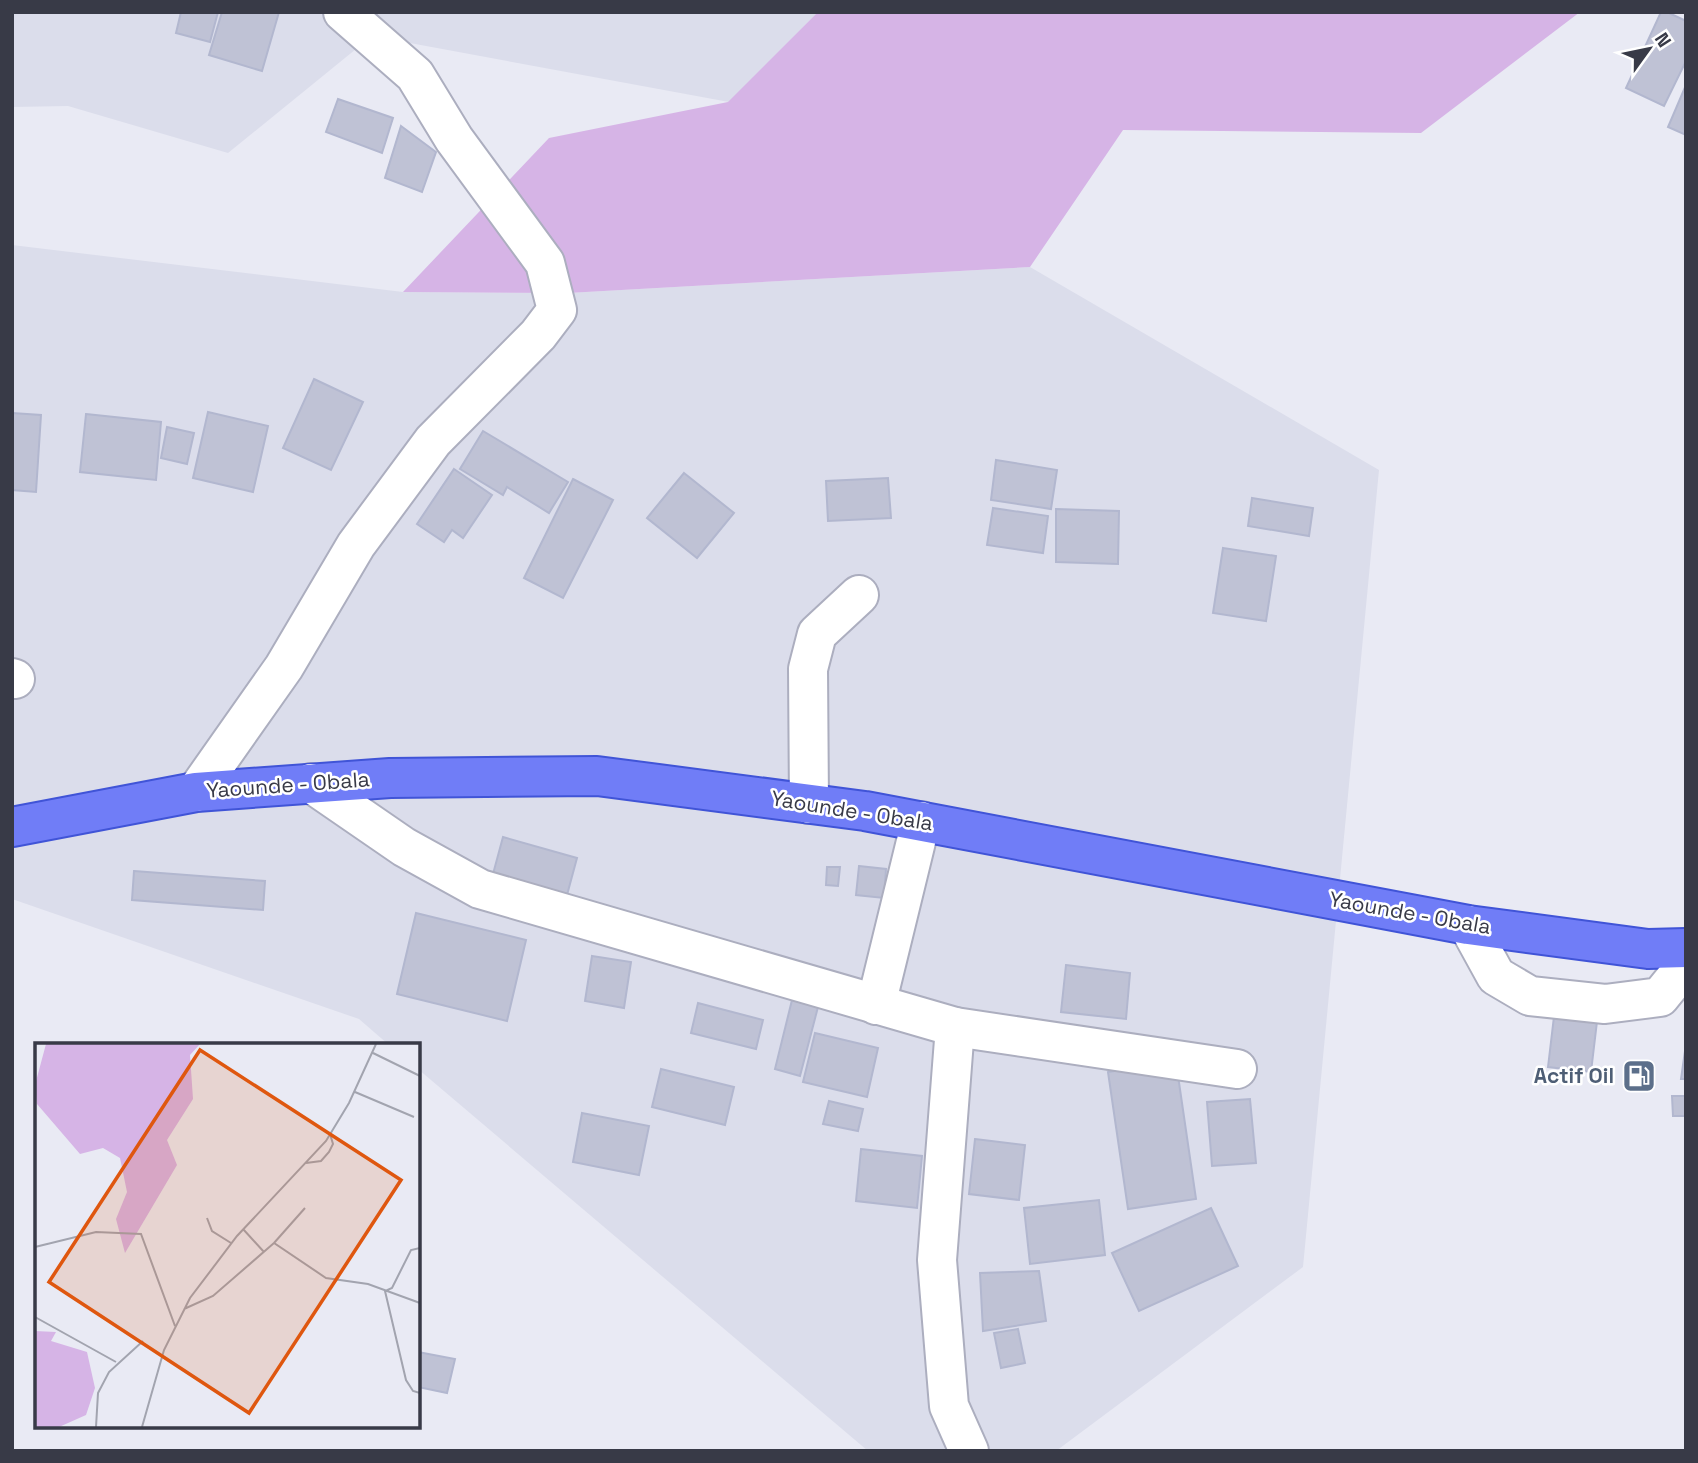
<svg xmlns="http://www.w3.org/2000/svg" width="1698" height="1463" font-family="'Space Grotesk',sans-serif">
<style>
.residential{fill:#dbddeb}
.green{fill:#d6b4e6}
.building{fill:#bfc2d5;stroke:#b2b7cf;stroke-width:2}
.lines{fill:none;stroke-linecap:round;stroke-linejoin:round}
.minor-casing{stroke:#acaebf;stroke-width:42}
.highway-casing{stroke:#4054d7;stroke-width:42}
.minor{stroke:#fff;stroke-width:38}
.highway{stroke:#707df7;stroke-width:38}
.labels{text-anchor:middle;stroke-width:5;stroke-linejoin:round;paint-order:stroke}
.street-label{font-size:21px;fill:#383a47;stroke:#fff}
.service-label{font-size:21px;font-weight:bold;fill:#4e5e75;stroke:#fff;text-anchor:end}
.inset-road{fill:none;stroke:#a2a4af;stroke-width:2}
.view{fill:#df570f;fill-opacity:0.15;stroke:#df570f;stroke-width:3.5}
.inset-edge{fill:none;stroke:#383a47;stroke-width:3.5}
</style>
<rect width="100%" height="100%" fill="#e9eaf4"/>
<!-- residential -->
<g class="residential">
<path d="M 12,12 L 818,12 L 729,102 L 372,36 L 228,153 L 68,106 L 12,107 Z"/>
<path d="M 12,245 L 403,292 L 568,293 L 1030,267 L 1379,470 L 1303,1267 L 1056,1451 L 868,1451 L 418,1069 L 418,1045 L 389,1045 L 359,1019 L 12,899 Z"/>
</g>
<!-- green -->
<path class="green" d="M 818,12 L 1580,12 L 1421,133 L 1123,130 L 1030,267 L 568,293 L 403,292 L 549,138 L 728,102 Z"/>
<!-- building -->
<g class="building">
<path d="M 181,12 L 218,12 L 210,42 L 176,33 Z"/>
<path d="M 222,12 L 279,12 L 262,71 L 209,55 Z"/>
<path d="M 1661,12 L 1667,12 L 1686,21 L 1686,61 L 1664,106 L 1626,88 Z"/>
<path d="M 1686,85 L 1686,135 L 1668,127 Z"/>
<path d="M 338,99 L 393,118 L 382,153 L 326,132 Z"/>
<path d="M 401,126 L 436,152 L 422,192 L 385,178 Z"/>
<path d="M 314,379 L 363,402 L 331,470 L 283,448 Z"/>
<path d="M 208,412 L 268,426 L 253,492 L 193,478 Z"/>
<path d="M 12,413 L 41,415 L 36,492 L 12,490 Z"/>
<path d="M 86,414 L 161,422 L 156,480 L 80,472 Z"/>
<path d="M 167,427 L 194,433 L 187,464 L 161,458 Z"/>
<path d="M 483,431 L 568,482 L 549,513 L 507,487 L 503,495 L 460,469 Z"/>
<path d="M 996,460 L 1057,470 L 1051,509 L 991,500 Z"/>
<path d="M 454,469 L 492,495 L 463,538 L 452,530 L 444,542 L 417,524 Z"/>
<path d="M 684,473 L 734,513 L 697,558 L 647,518 Z"/>
<path d="M 888,478 L 891,518 L 828,521 L 826,481 Z"/>
<path d="M 573,479 L 613,500 L 563,598 L 524,578 Z"/>
<path d="M 1252,498 L 1313,508 L 1309,536 L 1248,526 Z"/>
<path d="M 993,508 L 1048,516 L 1043,553 L 987,545 Z"/>
<path d="M 1056,509 L 1119,511 L 1118,564 L 1056,562 Z"/>
<path d="M 1223,548 L 1276,556 L 1266,621 L 1213,613 Z"/>
<path d="M 503,837 L 577,858 L 567,895 L 493,874 Z"/>
<path d="M 859,866 L 886,869 L 884,898 L 856,895 Z"/>
<path d="M 827,867 L 840,867 L 838,886 L 826,885 Z"/>
<path d="M 134,871 L 265,881 L 263,910 L 132,900 Z"/>
<path d="M 416,913 L 526,940 L 507,1021 L 397,994 Z"/>
<path d="M 592,956 L 631,962 L 624,1008 L 585,1001 Z"/>
<path d="M 1066,965 L 1130,973 L 1126,1019 L 1061,1012 Z"/>
<path d="M 792,1000 L 818,1007 L 800,1076 L 775,1069 Z"/>
<path d="M 698,1003 L 763,1020 L 756,1049 L 691,1033 Z"/>
<path d="M 1555,1008 L 1598,1013 L 1591,1072 L 1548,1067 Z"/>
<path d="M 815,1033 L 878,1048 L 867,1097 L 803,1082 Z"/>
<path d="M 1686,1044 L 1686,1079 L 1681,1079 Z"/>
<path d="M 1176,1062 L 1196,1199 L 1128,1209 L 1108,1072 Z"/>
<path d="M 661,1069 L 734,1087 L 725,1125 L 652,1107 Z"/>
<path d="M 1672,1096 L 1686,1096 L 1686,1116 L 1673,1116 Z"/>
<path d="M 1250,1099 L 1256,1163 L 1212,1166 L 1207,1102 Z"/>
<path d="M 829,1101 L 863,1109 L 858,1131 L 823,1124 Z"/>
<path d="M 582,1113 L 649,1126 L 639,1175 L 573,1162 Z"/>
<path d="M 975,1139 L 1025,1145 L 1019,1200 L 969,1194 Z"/>
<path d="M 861,1149 L 922,1156 L 917,1208 L 856,1201 Z"/>
<path d="M 1099,1200 L 1105,1255 L 1030,1264 L 1024,1208 Z"/>
<path d="M 1211,1208 L 1238,1266 L 1139,1311 L 1112,1253 Z"/>
<path d="M 1039,1271 L 1046,1321 L 983,1331 L 980,1273 Z"/>
<path d="M 1018,1329 L 1025,1363 L 1001,1368 L 994,1333 Z"/>
<path d="M 418,1352 L 455,1359 L 447,1393 L 418,1387 Z"/>
</g>
<g class="lines">
<defs>
<g id="minor">
<path d="M 12,678 L 15,679"/>
<path d="M 311,783 L 404,847 L 480,889 L 955,1027 L 937,1260 L 949,1406 L 969,1451"/>
<path d="M 196,792 L 284,667 L 356,545 L 433,441 L 538,335 L 557,310 L 545,263 L 454,139 L 415,75 L 343,12"/>
<path d="M 809,804 L 808,669 L 817,634 L 859,595"/>
<path d="M 1468,925 L 1496,976 L 1530,996 L 1605,1004 L 1660,997 L 1686,965"/>
<path d="M 876,1005 L 921,821"/>
<path d="M 955,1027 L 1237,1069"/>
</g>
<path id="highway" d="M 12,827 L 196,792 L 390,778 L 597,776 L 865,811 L 1468,925 L 1648,949 L 1686,948"/>
</defs>
<!-- minor casing -->
<use href="#minor" class="minor-casing"/>
<!-- highway casing -->
<use href="#highway" class="highway-casing"/>
<!-- minor -->
<use href="#minor" class="minor"/>
<!-- highway -->
<use href="#highway" class="highway"/>
</g>
<!-- icons -->
<defs>
<symbol id="fuel-square" viewBox="-11 -11 22 22"><rect x="-9" y="-9" width="18" height="18" rx="4" fill="#5c6f8a" stroke="#fff"/><path d="M-5.5-6h7V0h2V4h1.3V-2.5L3-4.5l.8-.8L6-3V5H2.5V1h-1V6h-7ZM-4.2-4.7v3.2H.2V-4.7Z" fill="#fff"/></symbol>
</defs>
<g fill-rule="evenodd">
<use href="#fuel-square" x="1620" y="1057" width="38" height="38"/>
</g>
<g class="labels">
<!-- street labels -->
<g class="street-label">
<text transform="translate(288 785) rotate(-4)" y="7">Yaounde - Obala</text>
<text transform="translate(852 811) rotate(9)" y="7">Yaounde - Obala</text>
<text transform="translate(1410 913) rotate(10)" y="7">Yaounde - Obala</text>
</g>
<!-- service labels -->
<g class="service-label">
<text x="1614" y="1083">Actif Oil</text>
</g>
</g>
<!-- overview -->
<g transform="translate(35 1043)">
<rect width="385" height="385" fill="#e9eaf4"/>
<path d="M 11,1 L 165,1 L 155,12 L 158,56 L 132,97 L 142,122 L 90,210 L 81,176 L 92,149 L 85,115 L 68,105 L 45,111 L 2,61 L 0,42 ZM 0,288 L 21,289 L 16,298 L 52,309 L 60,345 L 51,372 L 24,384 L 0,384 Z" fill="#d6b4e6"/>
<path class="inset-road" d="M 338,10 L 385,33M 320,49 L 379,74M 271,120 L 286,118 L 294,109 L 298,101 L 295,91M 172,175 L 177,188 L 196,200M 208,186 L 229,209M 239,200 L 270,165M 0,204 L 61,189 L 106,191 L 140,283M 385,205 L 376,207 L 357,245 L 350,248 L 371,337 L 378,348 L 385,350M 149,266 L 178,253 L 239,200 L 291,235 L 333,241 L 385,260M 0,274 L 81,319M 61,384 L 63,350 L 74,329 L 108,298M 107,384 L 129,307 L 155,255 L 202,193 L 291,98 L 314,60 L 341,1"/>
<path class="view" d="M 165,7 L 366,137 L 214,370 L 14,239 Z"/>
<rect width="385" height="385" class="inset-edge"/>
</g>
<!-- border -->
<rect width="1698" height="1463" fill="none" stroke="#383a47" stroke-width="28"/>
<!-- north arrow -->
<g transform="translate(1649 49) rotate(57)" stroke="#ffffff" stroke-width="5" paint-order="stroke">
<path d="M0-5L12 26L0 18L-12 26Z" fill="#383a47"/>
<text y="-10" font-size="19" font-weight="bold" text-anchor="middle" fill="#383a47">N</text>
</g>
</svg>
